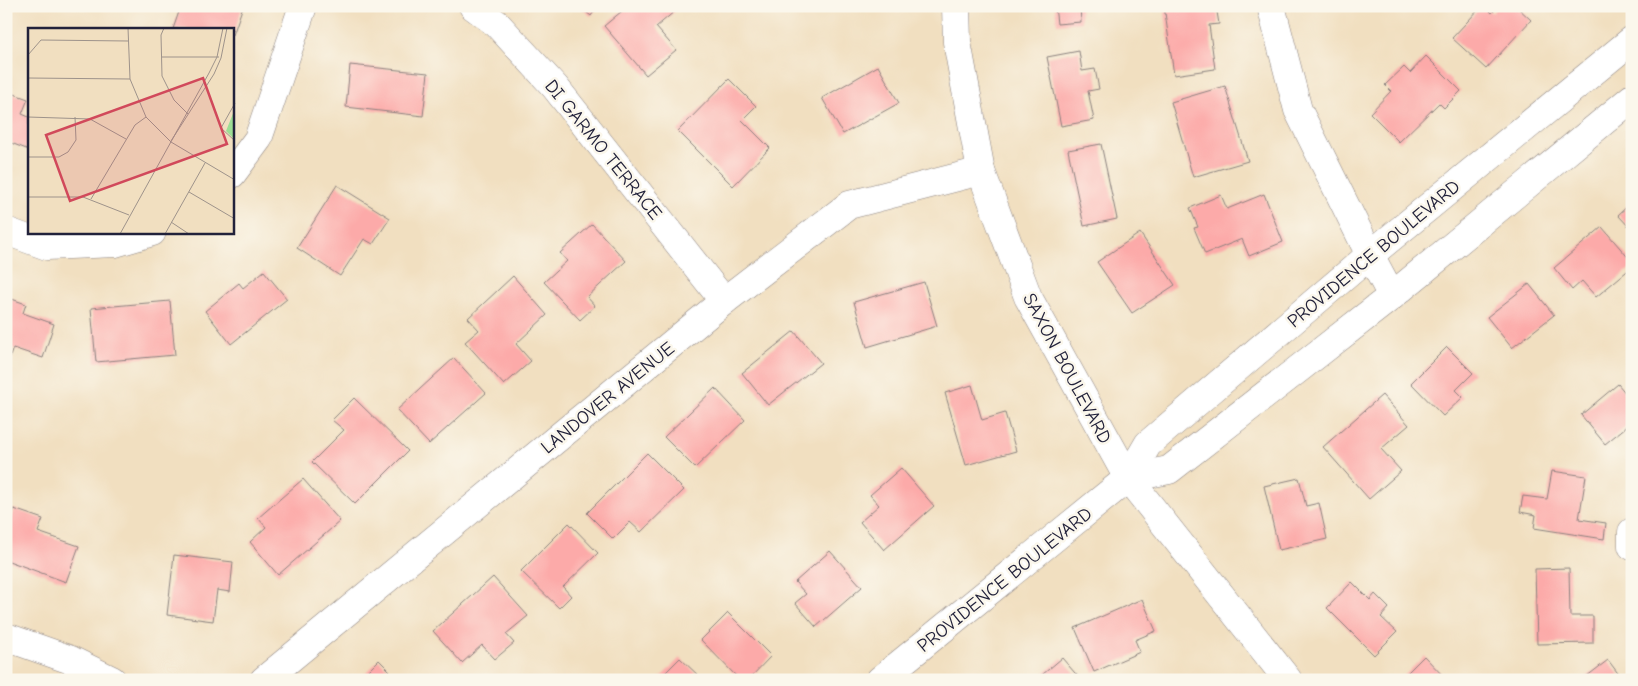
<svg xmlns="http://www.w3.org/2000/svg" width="1638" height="686" font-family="'Comic Neue',sans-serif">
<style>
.building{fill:#fcaaa9}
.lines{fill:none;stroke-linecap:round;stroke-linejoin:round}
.street-casing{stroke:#8a807e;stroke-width:29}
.secondary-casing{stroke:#8a807e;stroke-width:29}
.street{stroke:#fff;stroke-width:28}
.secondary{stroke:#fff;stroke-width:28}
.labels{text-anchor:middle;stroke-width:5;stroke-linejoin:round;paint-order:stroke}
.street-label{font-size:19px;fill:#22223b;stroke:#fbf7ec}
.inset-road{fill:none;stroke:#9e938b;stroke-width:1}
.view{fill:#d1495b;fill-opacity:0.15;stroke:#d1495b;stroke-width:2.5}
.inset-edge{fill:none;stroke:#22223b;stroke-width:2.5}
</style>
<rect width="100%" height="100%" fill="#fbf7ec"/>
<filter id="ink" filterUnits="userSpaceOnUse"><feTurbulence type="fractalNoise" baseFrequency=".02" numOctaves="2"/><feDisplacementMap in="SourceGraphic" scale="10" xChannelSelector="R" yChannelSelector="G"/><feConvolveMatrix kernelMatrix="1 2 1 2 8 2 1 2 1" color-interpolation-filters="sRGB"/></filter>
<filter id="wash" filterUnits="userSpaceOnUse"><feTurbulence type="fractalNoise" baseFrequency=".0096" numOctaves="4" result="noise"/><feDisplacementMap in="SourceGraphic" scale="20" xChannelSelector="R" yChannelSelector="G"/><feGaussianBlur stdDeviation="1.12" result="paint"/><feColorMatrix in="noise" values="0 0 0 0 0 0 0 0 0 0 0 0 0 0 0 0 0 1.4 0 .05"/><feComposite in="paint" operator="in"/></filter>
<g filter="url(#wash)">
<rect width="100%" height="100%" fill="#f1dfc0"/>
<g id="blocks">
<!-- building -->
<g class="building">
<path d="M 181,6 L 243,6 L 233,35 L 232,29 L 173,29 Z"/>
<path d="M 579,6 L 598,6 L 591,16 Z"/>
<path d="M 628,6 L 681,6 L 656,27 L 676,50 L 646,75 L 604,26 Z"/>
<path d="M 1055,6 L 1080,6 L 1081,22 L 1057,24 Z"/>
<path d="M 1164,6 L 1216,6 L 1219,24 L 1209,25 L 1215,69 L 1174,75 Z"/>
<path d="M 1482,6 L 1485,6 L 1492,13 L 1498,6 L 1516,6 L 1531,20 L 1486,69 L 1452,38 Z"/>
<path d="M 1079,51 L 1082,71 L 1095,69 L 1099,89 L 1088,91 L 1094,120 L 1061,126 L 1047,57 Z"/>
<path d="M 1426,56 L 1461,91 L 1444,108 L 1439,103 L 1399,142 L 1370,113 L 1391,91 L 1385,85 L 1404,67 L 1410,73 Z"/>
<path d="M 350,65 L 428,73 L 423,116 L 346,107 Z"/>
<path d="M 878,66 L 899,103 L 843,134 L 822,98 Z"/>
<path d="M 729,79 L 756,106 L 742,120 L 770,148 L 733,186 L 678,131 Z"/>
<path d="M 1225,86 L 1248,161 L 1193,177 L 1171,102 Z"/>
<path d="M 6,91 L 28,99 L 22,114 L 29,117 L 29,150 L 6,141 Z"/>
<path d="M 1101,144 L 1117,219 L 1084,226 L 1068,150 Z"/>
<path d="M 337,185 L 390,218 L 373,244 L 364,239 L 340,276 L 297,248 Z"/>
<path d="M 1264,194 L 1283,242 L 1249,256 L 1242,239 L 1205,254 L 1194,228 L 1198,227 L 1190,208 L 1221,195 L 1227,209 Z"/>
<path d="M 1632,202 L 1632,230 L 1618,215 Z"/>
<path d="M 592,224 L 626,261 L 587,297 L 595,306 L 580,320 L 544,282 L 567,261 L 560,253 Z"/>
<path d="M 1602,227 L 1632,262 L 1632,267 L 1596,297 L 1582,281 L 1572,290 L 1554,268 Z"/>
<path d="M 1140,233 L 1175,285 L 1132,313 L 1097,262 Z"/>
<path d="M 264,271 L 287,299 L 231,344 L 205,311 L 239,283 L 243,288 Z"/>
<path d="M 513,276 L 547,315 L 516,344 L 531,361 L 504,385 L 465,342 L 479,330 L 468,318 Z"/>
<path d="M 924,282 L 937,326 L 867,347 L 854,302 Z"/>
<path d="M 1529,284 L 1554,315 L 1512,348 L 1487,317 Z"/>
<path d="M 6,297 L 26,304 L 23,313 L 54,324 L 43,358 L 13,348 L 8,362 L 6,362 Z"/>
<path d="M 170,301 L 175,355 L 96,362 L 91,308 Z"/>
<path d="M 794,331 L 821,363 L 768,405 L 742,373 Z"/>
<path d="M 1447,347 L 1473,373 L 1456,390 L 1463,397 L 1443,416 L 1411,383 Z"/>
<path d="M 454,358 L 486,393 L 429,444 L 397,410 Z"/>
<path d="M 1618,384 L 1627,395 L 1632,391 L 1632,422 L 1605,444 L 1581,415 Z"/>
<path d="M 972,385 L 982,420 L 1005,413 L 1016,451 L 966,465 L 945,393 Z"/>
<path d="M 715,388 L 745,420 L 695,468 L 664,437 Z"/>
<path d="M 1382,395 L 1409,425 L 1381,449 L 1401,471 L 1369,499 L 1323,447 Z"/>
<path d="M 354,398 L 408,451 L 355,504 L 312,462 L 344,430 L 332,420 Z"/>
<path d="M 647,453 L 684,490 L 641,532 L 630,522 L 613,539 L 587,513 Z"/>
<path d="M 901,468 L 934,506 L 884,550 L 860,522 L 879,505 L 870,495 Z"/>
<path d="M 1552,471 L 1586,476 L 1579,519 L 1606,523 L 1604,539 L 1534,528 L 1536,515 L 1520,512 L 1523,496 L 1547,499 Z"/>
<path d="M 1299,478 L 1306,506 L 1319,503 L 1327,539 L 1279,550 L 1264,486 Z"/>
<path d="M 303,479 L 340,521 L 278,575 L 250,542 L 266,527 L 258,518 Z"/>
<path d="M 14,509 L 43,519 L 38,532 L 79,546 L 66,582 L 6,560 L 6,530 Z"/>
<path d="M 569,523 L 598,553 L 563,587 L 571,596 L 559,608 L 521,571 Z"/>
<path d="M 830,551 L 862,587 L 816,627 L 795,603 L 806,594 L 795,582 Z"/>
<path d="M 174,555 L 233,562 L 230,592 L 217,590 L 213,621 L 167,615 Z"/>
<path d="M 1569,568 L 1570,616 L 1593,616 L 1593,643 L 1537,644 L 1535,569 Z"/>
<path d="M 493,577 L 528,616 L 506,634 L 514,643 L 495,659 L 482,645 L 462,663 L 433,631 Z"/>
<path d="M 1352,582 L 1370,600 L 1375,594 L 1389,608 L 1381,617 L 1397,632 L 1374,655 L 1327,608 Z"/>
<path d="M 1142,599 L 1156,631 L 1135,640 L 1140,652 L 1094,672 L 1075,628 Z"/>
<path d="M 728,613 L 771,656 L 748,680 L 740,680 L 701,640 Z"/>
<path d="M 1424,656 L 1447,680 L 1400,680 Z"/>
<path d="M 680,658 L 703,680 L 658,680 Z"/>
<path d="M 1062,658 L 1081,680 L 1036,680 Z"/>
<path d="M 379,660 L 399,680 L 359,680 Z"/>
<path d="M 1608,660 L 1623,680 L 1582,680 Z"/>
</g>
</g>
</g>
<g filter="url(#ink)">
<use href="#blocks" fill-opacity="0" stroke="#8a807e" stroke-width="1"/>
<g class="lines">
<defs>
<g id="street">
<path d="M 473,6 L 497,24 L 555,87 L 724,301"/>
<path d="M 1271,6 L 1298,110 L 1370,255 L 1392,296"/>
<path d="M 232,174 L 258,139 L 303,6"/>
<path d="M 6,231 L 47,246 L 115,243 L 152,232"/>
<path d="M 1632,532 L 1632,546"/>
<path d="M 6,637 L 71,660 L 112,680"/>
<path d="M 264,680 L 724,301 L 849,205 L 981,171"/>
</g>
<g id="secondary">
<path d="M 956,6 L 957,42 L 981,171 L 1028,297 L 1128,478 L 1288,680"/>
<path d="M 1128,478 L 1169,470 L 1392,296 L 1632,98"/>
<path d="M 880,680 L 1128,478 L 1148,444 L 1370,255 L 1632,40"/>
</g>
</defs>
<!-- street casing -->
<use href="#street" class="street-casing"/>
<!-- secondary casing -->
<use href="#secondary" class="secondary-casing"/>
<!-- street -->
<use href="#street" class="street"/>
<!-- secondary -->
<use href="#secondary" class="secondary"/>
</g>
</g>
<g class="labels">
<!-- street labels -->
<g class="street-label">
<text transform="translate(604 149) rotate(51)" y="7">DI GARMO TERRACE</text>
<text transform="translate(1373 253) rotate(-40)" y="7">PROVIDENCE BOULEVARD</text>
<text transform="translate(1068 368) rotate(62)" y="7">SAXON BOULEVARD</text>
<text transform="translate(607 397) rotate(-39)" y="7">LANDOVER AVENUE</text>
<text transform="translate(1004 579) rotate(-39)" y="7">PROVIDENCE BOULEVARD</text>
</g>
</g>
<!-- overview -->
<g transform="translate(28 28)">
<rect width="206" height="206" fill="#f1dfc0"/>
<path d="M 206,83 L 207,108 L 205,110 L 198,103 Z" fill="#9dde95"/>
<path class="inset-road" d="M 100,0 L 102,51 L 118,89 L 143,114 L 207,152M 136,0 L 133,7 L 134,48 L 146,72 L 160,86M 13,12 L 100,13M 0,27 L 13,12M 134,29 L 191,29M 0,41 L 0,58M 0,50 L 102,51M 207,75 L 193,100 L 207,113M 0,89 L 62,91 L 98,111M 143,113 L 186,46 L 193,30 L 199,0M 0,129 L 31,129 L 40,124 L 48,112 L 47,89M 161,164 L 207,191M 0,169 L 55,169 L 101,187M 63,171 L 107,97 L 118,89M 143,194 L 161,206M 92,206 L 181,45 L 189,29 L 195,0M 137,206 L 177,135"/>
<path class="view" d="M 175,50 L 199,116 L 42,173 L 18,107 Z"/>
<rect width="206" height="206" class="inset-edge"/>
</g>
<!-- margin -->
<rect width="1638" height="686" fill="none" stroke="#fbf7ec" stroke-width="25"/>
</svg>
